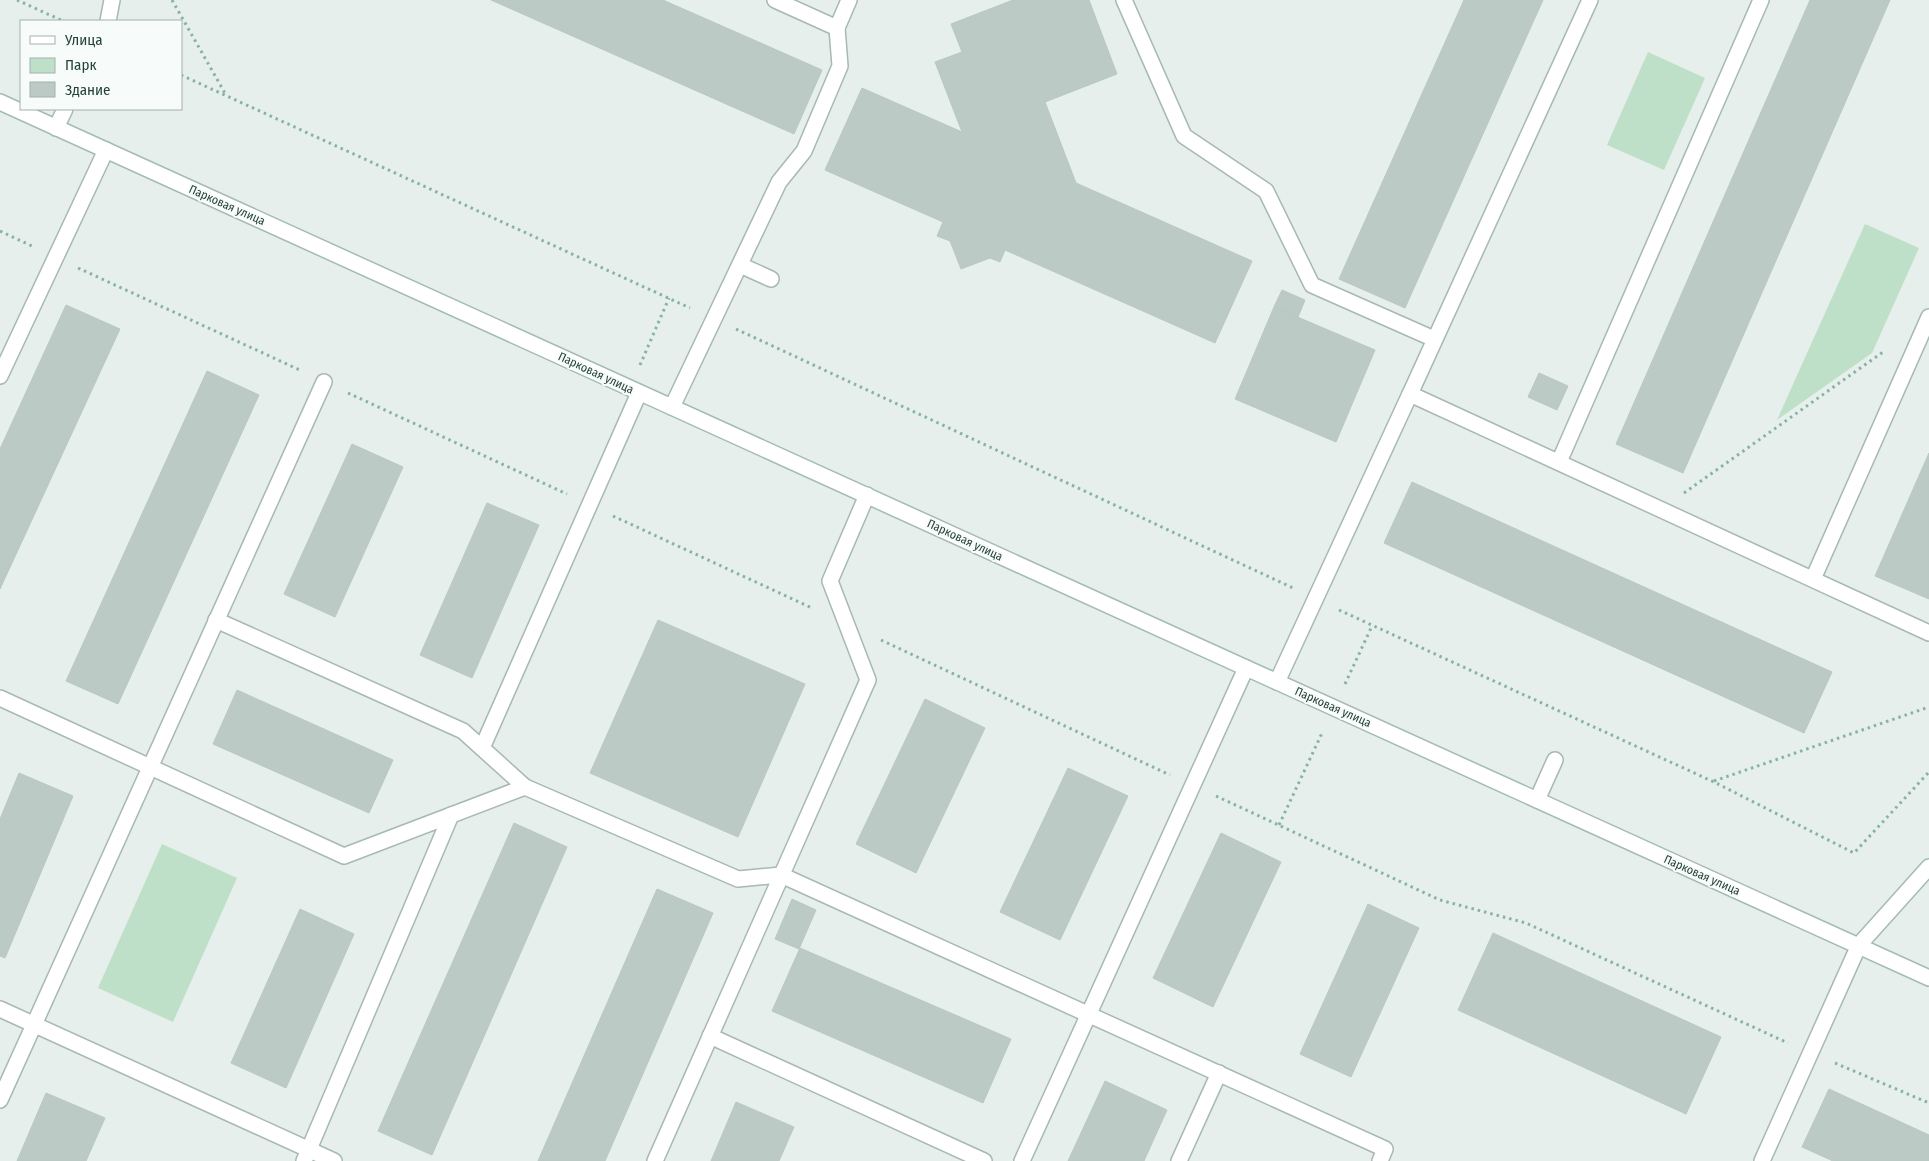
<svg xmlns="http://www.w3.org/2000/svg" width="1929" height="1161" font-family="'Fira Sans Condensed',sans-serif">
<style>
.green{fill:#bfe0c8}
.building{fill:#bbcac4;stroke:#b8c9c2}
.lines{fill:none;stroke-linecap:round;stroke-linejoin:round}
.lane-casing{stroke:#a8b8b2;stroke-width:18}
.secondary-casing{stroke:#a4bbb3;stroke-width:18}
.path{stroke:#86b3a5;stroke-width:3;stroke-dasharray:2.5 4;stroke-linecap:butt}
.lane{stroke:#fff;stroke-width:15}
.secondary{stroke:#fff;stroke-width:15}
.labels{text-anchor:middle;stroke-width:4;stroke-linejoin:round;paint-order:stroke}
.street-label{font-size:12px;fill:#24423a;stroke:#f7fbf9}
</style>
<rect width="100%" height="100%" fill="#e6efeb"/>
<!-- green -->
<g class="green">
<path d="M 1648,52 L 1705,78 L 1664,170 L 1607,145 Z"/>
<path d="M 1865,224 L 1919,248 L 1872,353 L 1777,420 Z"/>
<path d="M 162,844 L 237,878 L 173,1022 L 98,988 Z"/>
</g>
<!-- building -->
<g class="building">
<path d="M 491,0 L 663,0 L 822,70 L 794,134 Z"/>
<path d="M 1013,0 L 1089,0 L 1117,74 L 1045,102 L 1076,183 L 1252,261 L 1215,343 L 1005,250 L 1000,262 L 990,258 L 961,269 L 950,241 L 937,236 L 943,222 L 825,170 L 862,88 L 962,132 L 935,62 L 962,52 L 951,24 Z"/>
<path d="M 1464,0 L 1543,0 L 1405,308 L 1339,279 Z"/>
<path d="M 1810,0 L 1890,0 L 1683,473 L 1616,444 Z"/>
<path d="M 1282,290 L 1305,300 L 1298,317 L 1274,307 Z"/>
<path d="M 66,305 L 120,329 L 0,589 L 0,449 Z"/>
<path d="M 1274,307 L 1375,350 L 1336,442 L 1235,399 Z"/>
<path d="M 207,371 L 259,395 L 118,704 L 66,681 Z"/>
<path d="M 1539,373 L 1568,386 L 1557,410 L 1528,397 Z"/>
<path d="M 352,444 L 403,467 L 335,617 L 284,594 Z"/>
<path d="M 1929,453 L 1929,599 L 1875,576 Z"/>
<path d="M 1412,482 L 1832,672 L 1804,733 L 1384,543 Z"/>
<path d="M 487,503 L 539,525 L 472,678 L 420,655 Z"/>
<path d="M 658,620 L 805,684 L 738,837 L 590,773 Z"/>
<path d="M 237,690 L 393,760 L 369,813 L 213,744 Z"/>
<path d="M 925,699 L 985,728 L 916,873 L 856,844 Z"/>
<path d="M 1068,768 L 1128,796 L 1060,940 L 1000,912 Z"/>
<path d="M 19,773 L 73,796 L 5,958 L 0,956 L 0,819 Z"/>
<path d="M 514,823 L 567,847 L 432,1155 L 378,1131 Z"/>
<path d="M 1221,833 L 1281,862 L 1213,1007 L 1153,978 Z"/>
<path d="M 657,889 L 713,913 L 605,1161 L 538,1161 Z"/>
<path d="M 792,899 L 816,910 L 799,949 L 775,939 Z"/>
<path d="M 1368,904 L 1419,928 L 1351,1077 L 1300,1054 Z"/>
<path d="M 300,909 L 354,934 L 286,1088 L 231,1063 Z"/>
<path d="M 1493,933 L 1721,1037 L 1686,1114 L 1458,1010 Z"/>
<path d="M 800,948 L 1011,1039 L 983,1103 L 772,1011 Z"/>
<path d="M 1105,1081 L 1167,1110 L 1144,1161 L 1068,1161 Z"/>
<path d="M 1829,1089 L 1929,1135 L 1929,1161 L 1833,1161 L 1802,1147 Z"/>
<path d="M 46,1093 L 105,1118 L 86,1161 L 17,1161 Z"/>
<path d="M 736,1102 L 794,1127 L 779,1161 L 711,1161 Z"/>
</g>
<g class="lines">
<defs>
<g id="lane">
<path d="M 775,0 L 837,28"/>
<path d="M 1124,0 L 1184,136 L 1266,191 L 1312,285 L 1434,339"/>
<path d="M 108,21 L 112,0"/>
<path d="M 56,128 L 65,109"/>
<path d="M 740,265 L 771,279"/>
<path d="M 0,376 L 106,150"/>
<path d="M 1410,394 L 1590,0"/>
<path d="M 672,407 L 779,182 L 804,151 L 840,66 L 837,28 L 849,0"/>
<path d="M 1559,462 L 1761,0"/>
<path d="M 1813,579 L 1929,317"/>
<path d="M 216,620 L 463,731 L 525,787"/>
<path d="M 1277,682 L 1410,394 L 1929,633"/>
<path d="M 0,698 L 344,856 L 525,787 L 738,879 L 781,875 L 1385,1149 L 1380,1161"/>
<path d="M 482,748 L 639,393"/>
<path d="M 1537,800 L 1555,760"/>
<path d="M 0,1009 L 334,1161"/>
<path d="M 710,1036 L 984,1161"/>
<path d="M 0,1100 L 324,382"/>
<path d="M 304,1161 L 451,815"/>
<path d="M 655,1161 L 868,680 L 830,581 L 867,495"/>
<path d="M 1022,1161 L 1246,668"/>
<path d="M 1179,1161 L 1219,1073"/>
<path d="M 1762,1161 L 1859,945"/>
</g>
<g id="secondary">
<path d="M 0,102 L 1929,978"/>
<path d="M 1859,945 L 1929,867"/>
</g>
</defs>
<!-- lane casing -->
<use href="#lane" class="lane-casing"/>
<!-- secondary casing -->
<use href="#secondary" class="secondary-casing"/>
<!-- path -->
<g class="path">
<path d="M 17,0 L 63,21"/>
<path d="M 172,0 L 226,95"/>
<path d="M 181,75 L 690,308"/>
<path d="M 0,231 L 32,246"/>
<path d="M 78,268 L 302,371"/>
<path d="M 736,329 L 1293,588"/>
<path d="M 640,365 L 669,298"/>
<path d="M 348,393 L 567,494"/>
<path d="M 1684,493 L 1883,352"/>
<path d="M 613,516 L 812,608"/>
<path d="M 1339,610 L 1714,782 L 1854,853 L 1929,772"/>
<path d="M 881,640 L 1170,775"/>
<path d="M 1345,684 L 1372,626"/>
<path d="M 1714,781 L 1929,707"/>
<path d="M 1216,796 L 1440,900 L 1526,923 L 1788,1043"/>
<path d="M 1279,825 L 1323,731"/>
<path d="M 1835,1063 L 1929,1103"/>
</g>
<!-- lane -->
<use href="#lane" class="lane"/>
<!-- secondary -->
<use href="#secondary" class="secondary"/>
</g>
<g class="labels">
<!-- street labels -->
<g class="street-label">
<text transform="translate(227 205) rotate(24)" y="4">Парковая улица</text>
<text transform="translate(596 373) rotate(25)" y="4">Парковая улица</text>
<text transform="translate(965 540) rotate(25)" y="4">Парковая улица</text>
<text transform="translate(1333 707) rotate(24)" y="4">Парковая улица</text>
<text transform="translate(1702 875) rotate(24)" y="4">Парковая улица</text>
</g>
</g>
<!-- legend -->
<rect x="20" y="20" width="162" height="90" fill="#f7fbf9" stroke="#a3b1ad"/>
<rect x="30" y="36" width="25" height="8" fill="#ffffff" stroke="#a3b1ad"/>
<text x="65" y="45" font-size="15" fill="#24423a">Улица</text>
<rect x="30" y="58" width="25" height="15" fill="#bfe0c8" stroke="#a3b1ad"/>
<text x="65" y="70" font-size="15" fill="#24423a">Парк</text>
<rect x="30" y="82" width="25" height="15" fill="#bbcac4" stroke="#a3b1ad"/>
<text x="65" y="95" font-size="15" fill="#24423a">Здание</text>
</svg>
